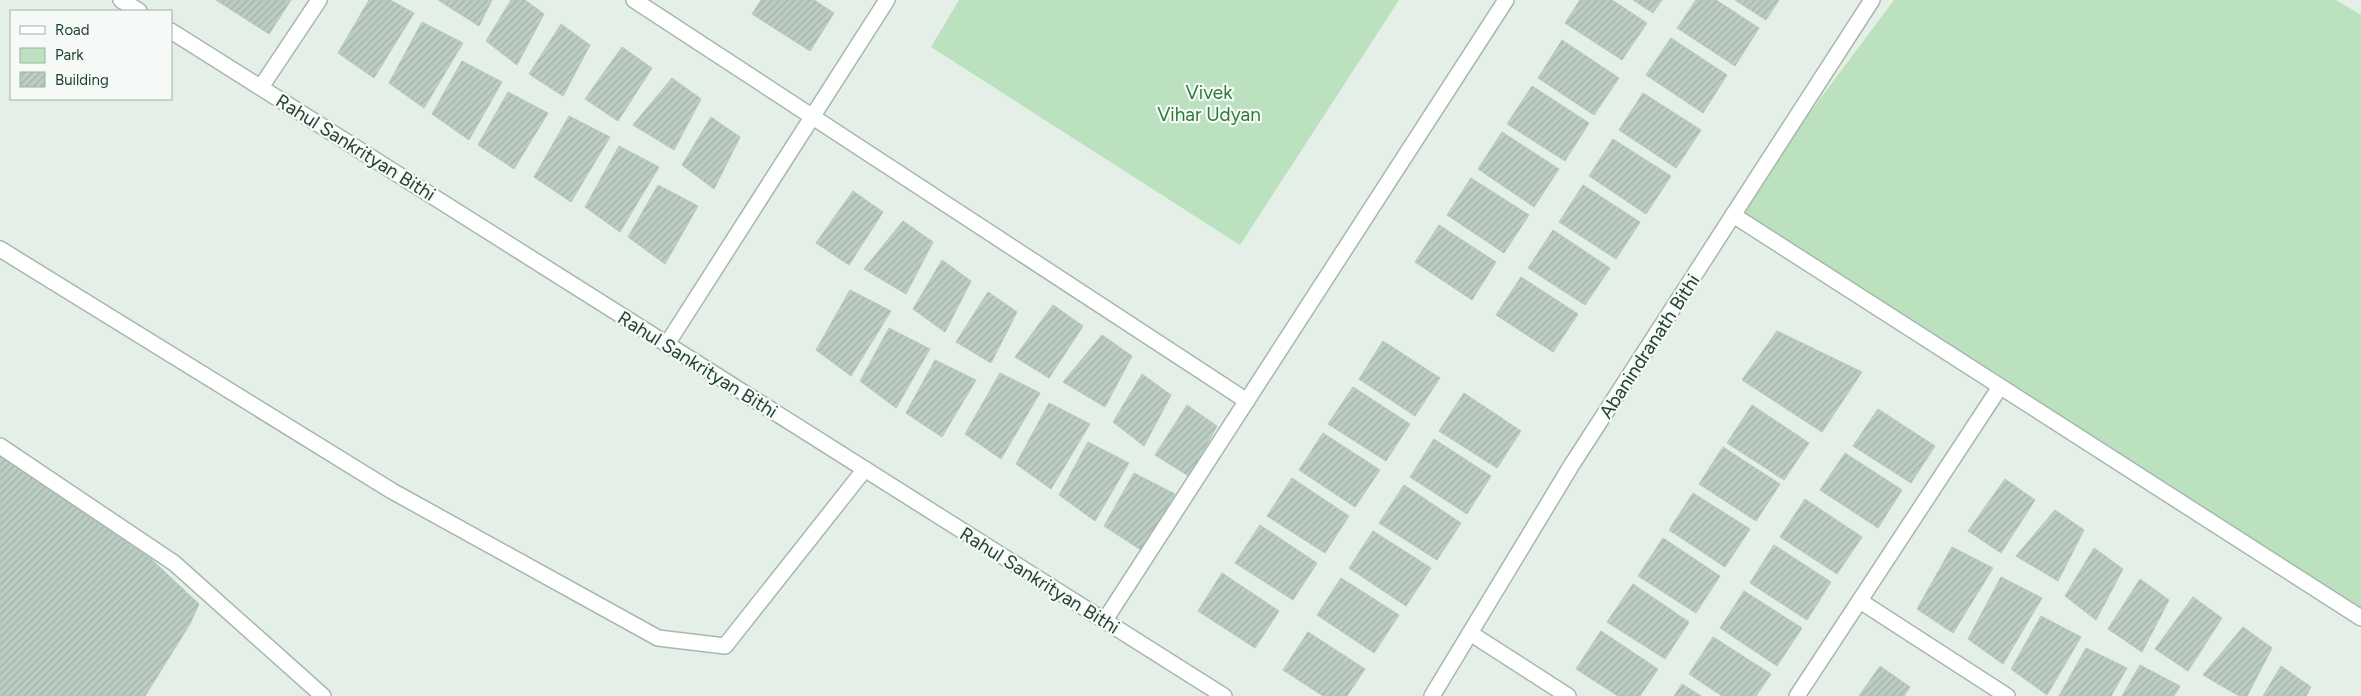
<svg xmlns="http://www.w3.org/2000/svg" width="2361" height="696" font-family="Figtree,sans-serif">
<style>
.park{fill:#bce1bf}
.building{fill:url(#building-hatch);stroke:#b6c9bd}
.lines{fill:none;stroke-linecap:round;stroke-linejoin:round}
.minor-casing{stroke:#a6b8ae;stroke-width:18}
.minor{stroke:#fff;stroke-width:15}
.labels{text-anchor:middle;stroke-width:4.5;stroke-linejoin:round;paint-order:stroke}
.park-label{font-size:19px;fill:#2a7b39;stroke:#f5faf7}
.street-label{font-size:19px;fill:#224233;stroke:#f5faf7}
</style>
<defs>
<pattern id="building-hatch" width="6" height="6" patternUnits="userSpaceOnUse" patternTransform="scale(1.25)"><rect width="6" height="6" fill="#bccdc3"/><path d="M-1 1l2-2M0 6l6-6M5 7l2-2" fill="none" stroke="#a1b1a8"/></pattern>
</defs>
<rect width="100%" height="100%" fill="#e4efe8"/>
<!-- park -->
<g class="park">
<path d="M 959,0 L 1399,0 L 1240,245 L 931,47 Z"/>
<path d="M 1894,0 L 2336,0 L 2361,15 L 2361,618 L 1733,215 Z"/>
</g>
<!-- building -->
<g class="building">
<path d="M 216,0 L 291,0 L 269,34 Z"/>
<path d="M 369,0 L 390,0 L 414,13 L 374,78 L 338,53 Z"/>
<path d="M 438,0 L 492,0 L 479,26 Z"/>
<path d="M 511,0 L 525,0 L 544,14 L 517,65 L 486,41 Z"/>
<path d="M 761,0 L 814,0 L 834,13 L 810,51 L 752,14 Z"/>
<path d="M 1580,0 L 1612,0 L 1647,23 L 1622,60 L 1565,23 Z"/>
<path d="M 1633,0 L 1662,0 L 1653,13 Z"/>
<path d="M 1696,0 L 1716,0 L 1759,28 L 1735,66 L 1677,28 Z"/>
<path d="M 1735,0 L 1779,0 L 1766,20 Z"/>
<path d="M 422,22 L 463,43 L 424,108 L 389,83 Z"/>
<path d="M 561,24 L 590,45 L 563,96 L 529,74 Z"/>
<path d="M 1671,38 L 1727,75 L 1703,113 L 1646,75 Z"/>
<path d="M 1562,40 L 1619,78 L 1594,115 L 1538,78 Z"/>
<path d="M 622,47 L 652,68 L 618,121 L 585,99 Z"/>
<path d="M 462,61 L 502,82 L 469,140 L 432,114 Z"/>
<path d="M 672,78 L 701,99 L 674,150 L 633,125 Z"/>
<path d="M 1532,86 L 1589,123 L 1565,161 L 1507,124 Z"/>
<path d="M 508,92 L 548,113 L 514,169 L 478,145 Z"/>
<path d="M 1643,93 L 1701,130 L 1676,168 L 1619,130 Z"/>
<path d="M 569,116 L 610,137 L 571,202 L 534,177 Z"/>
<path d="M 711,117 L 740,137 L 714,189 L 682,165 Z"/>
<path d="M 1502,132 L 1559,169 L 1534,207 L 1478,169 Z"/>
<path d="M 1613,139 L 1671,176 L 1646,214 L 1589,176 Z"/>
<path d="M 619,146 L 659,167 L 620,232 L 585,207 Z"/>
<path d="M 1471,178 L 1529,215 L 1504,253 L 1447,215 Z"/>
<path d="M 658,185 L 698,206 L 665,264 L 628,237 Z"/>
<path d="M 1583,185 L 1640,222 L 1616,259 L 1559,222 Z"/>
<path d="M 853,191 L 883,212 L 849,265 L 816,243 Z"/>
<path d="M 903,221 L 933,242 L 906,294 L 864,269 Z"/>
<path d="M 1439,225 L 1496,262 L 1472,300 L 1415,262 Z"/>
<path d="M 1553,230 L 1610,268 L 1585,305 L 1528,268 Z"/>
<path d="M 942,260 L 971,281 L 945,332 L 913,309 Z"/>
<path d="M 1521,277 L 1578,314 L 1553,352 L 1496,315 Z"/>
<path d="M 850,290 L 891,311 L 851,376 L 816,350 Z"/>
<path d="M 988,292 L 1017,312 L 991,363 L 956,342 Z"/>
<path d="M 1053,305 L 1083,326 L 1049,378 L 1015,357 Z"/>
<path d="M 889,328 L 930,349 L 896,408 L 860,381 Z"/>
<path d="M 1777,331 L 1862,372 L 1822,432 L 1742,380 Z"/>
<path d="M 1102,335 L 1132,356 L 1105,407 L 1063,382 Z"/>
<path d="M 1383,341 L 1440,378 L 1415,416 L 1359,379 Z"/>
<path d="M 935,360 L 976,380 L 942,437 L 906,413 Z"/>
<path d="M 1000,373 L 1040,393 L 1001,459 L 965,434 Z"/>
<path d="M 1142,374 L 1171,395 L 1144,446 L 1113,422 Z"/>
<path d="M 1353,387 L 1410,424 L 1386,461 L 1328,424 Z"/>
<path d="M 1464,393 L 1521,431 L 1497,468 L 1439,431 Z"/>
<path d="M 1049,403 L 1090,424 L 1051,489 L 1016,464 Z"/>
<path d="M 1187,405 L 1217,426 L 1190,477 L 1155,455 Z"/>
<path d="M 1752,405 L 1809,443 L 1784,480 L 1727,443 Z"/>
<path d="M 1878,409 L 1935,446 L 1911,483 L 1853,446 Z"/>
<path d="M 1323,433 L 1380,470 L 1355,507 L 1299,470 Z"/>
<path d="M 1434,439 L 1491,476 L 1467,514 L 1410,477 Z"/>
<path d="M 1088,442 L 1129,463 L 1095,521 L 1059,495 Z"/>
<path d="M 1723,447 L 1780,484 L 1756,521 L 1699,484 Z"/>
<path d="M 1845,453 L 1902,490 L 1878,528 L 1820,490 Z"/>
<path d="M 0,456 L 151,559 L 199,604 L 190,624 L 145,696 L 0,696 Z"/>
<path d="M 1134,473 L 1175,494 L 1141,550 L 1104,526 Z"/>
<path d="M 1292,478 L 1349,516 L 1325,553 L 1267,516 Z"/>
<path d="M 2005,479 L 2035,500 L 2001,553 L 1968,531 Z"/>
<path d="M 1404,485 L 1461,523 L 1437,560 L 1379,523 Z"/>
<path d="M 1693,493 L 1750,529 L 1725,567 L 1669,530 Z"/>
<path d="M 1805,499 L 1862,537 L 1837,574 L 1780,537 Z"/>
<path d="M 2055,510 L 2084,530 L 2058,581 L 2016,556 Z"/>
<path d="M 1260,525 L 1317,563 L 1293,600 L 1235,563 Z"/>
<path d="M 1373,531 L 1431,568 L 1406,606 L 1349,568 Z"/>
<path d="M 1663,538 L 1720,576 L 1696,613 L 1638,576 Z"/>
<path d="M 1774,545 L 1831,582 L 1807,620 L 1750,583 Z"/>
<path d="M 1952,547 L 1993,568 L 1953,633 L 1917,609 Z"/>
<path d="M 2094,548 L 2123,569 L 2096,620 L 2065,596 Z"/>
<path d="M 1222,573 L 1279,611 L 1255,648 L 1198,611 Z"/>
<path d="M 2001,577 L 2042,598 L 2003,664 L 1968,639 Z"/>
<path d="M 1341,578 L 1399,615 L 1374,653 L 1317,615 Z"/>
<path d="M 2140,579 L 2169,600 L 2142,652 L 2108,629 Z"/>
<path d="M 1633,584 L 1689,622 L 1665,659 L 1607,622 Z"/>
<path d="M 1744,591 L 1802,628 L 1777,666 L 1720,628 Z"/>
<path d="M 2193,597 L 2222,618 L 2188,671 L 2155,649 Z"/>
<path d="M 2041,616 L 2081,637 L 2047,695 L 2011,669 Z"/>
<path d="M 2243,627 L 2272,648 L 2247,696 L 2239,696 L 2203,675 Z"/>
<path d="M 1601,631 L 1658,669 L 1640,696 L 1618,696 L 1576,669 Z"/>
<path d="M 1308,632 L 1365,669 L 1347,696 L 1323,696 L 1283,670 Z"/>
<path d="M 1713,637 L 1771,674 L 1756,696 L 1722,696 L 1689,674 Z"/>
<path d="M 2086,648 L 2127,668 L 2111,696 L 2059,696 Z"/>
<path d="M 2140,665 L 2180,686 L 2174,696 L 2122,696 Z"/>
<path d="M 1880,666 L 1910,687 L 1904,696 L 1859,696 Z"/>
<path d="M 2281,666 L 2311,687 L 2306,696 L 2263,696 Z"/>
<path d="M 1682,684 L 1701,696 L 1674,696 Z"/>
</g>
<g class="lines">
<defs>
<g id="minor">
<path d="M 121,0 L 139,11"/>
<path d="M 634,0 L 1247,401"/>
<path d="M 171,31 L 1224,696"/>
<path d="M 261,87 L 319,0"/>
<path d="M 1733,215 L 2361,618"/>
<path d="M 0,249 L 392,491 L 658,638 L 725,646 L 865,469"/>
<path d="M 667,344 L 887,0"/>
<path d="M 0,446 L 174,563 L 323,696"/>
<path d="M 1860,601 L 2007,696"/>
<path d="M 1105,620 L 1506,0"/>
<path d="M 1470,633 L 1568,696"/>
<path d="M 1432,696 L 1571,466 L 1872,0"/>
<path d="M 1797,696 L 2000,387"/>
</g>
</defs>
<!-- minor casing -->
<use href="#minor" class="minor-casing"/>
<!-- minor -->
<use href="#minor" class="minor"/>
</g>
<g class="labels">
<!-- park labels -->
<g class="park-label">
<text x="1209" y="99">Vivek<tspan x="1209" dy="22">Vihar Udyan</tspan></text>
</g>
<!-- street labels -->
<g class="street-label">
<text transform="translate(356 147) rotate(32)" y="7">Rahul Sankrityan Bithi</text>
<text transform="translate(1649 346) rotate(-57)" y="7">Abanindranath Bithi</text>
<text transform="translate(698 364) rotate(32)" y="7">Rahul Sankrityan Bithi</text>
<text transform="translate(1040 580) rotate(32)" y="7">Rahul Sankrityan Bithi</text>
</g>
</g>
<!-- legend -->
<rect x="10" y="10" width="162" height="90" fill="#f5faf7" stroke="#a1b0a9"/>
<rect x="20" y="26" width="25" height="8" fill="#ffffff" stroke="#a1b0a9"/>
<text x="55" y="35" font-size="15" fill="#224233">Road</text>
<rect x="20" y="48" width="25" height="15" fill="#bce1bf" stroke="#a1b0a9"/>
<text x="55" y="60" font-size="15" fill="#224233">Park</text>
<rect x="20" y="72" width="25" height="15" fill="url(#building-hatch)" stroke="#a1b0a9"/>
<text x="55" y="85" font-size="15" fill="#224233">Building</text>
</svg>
